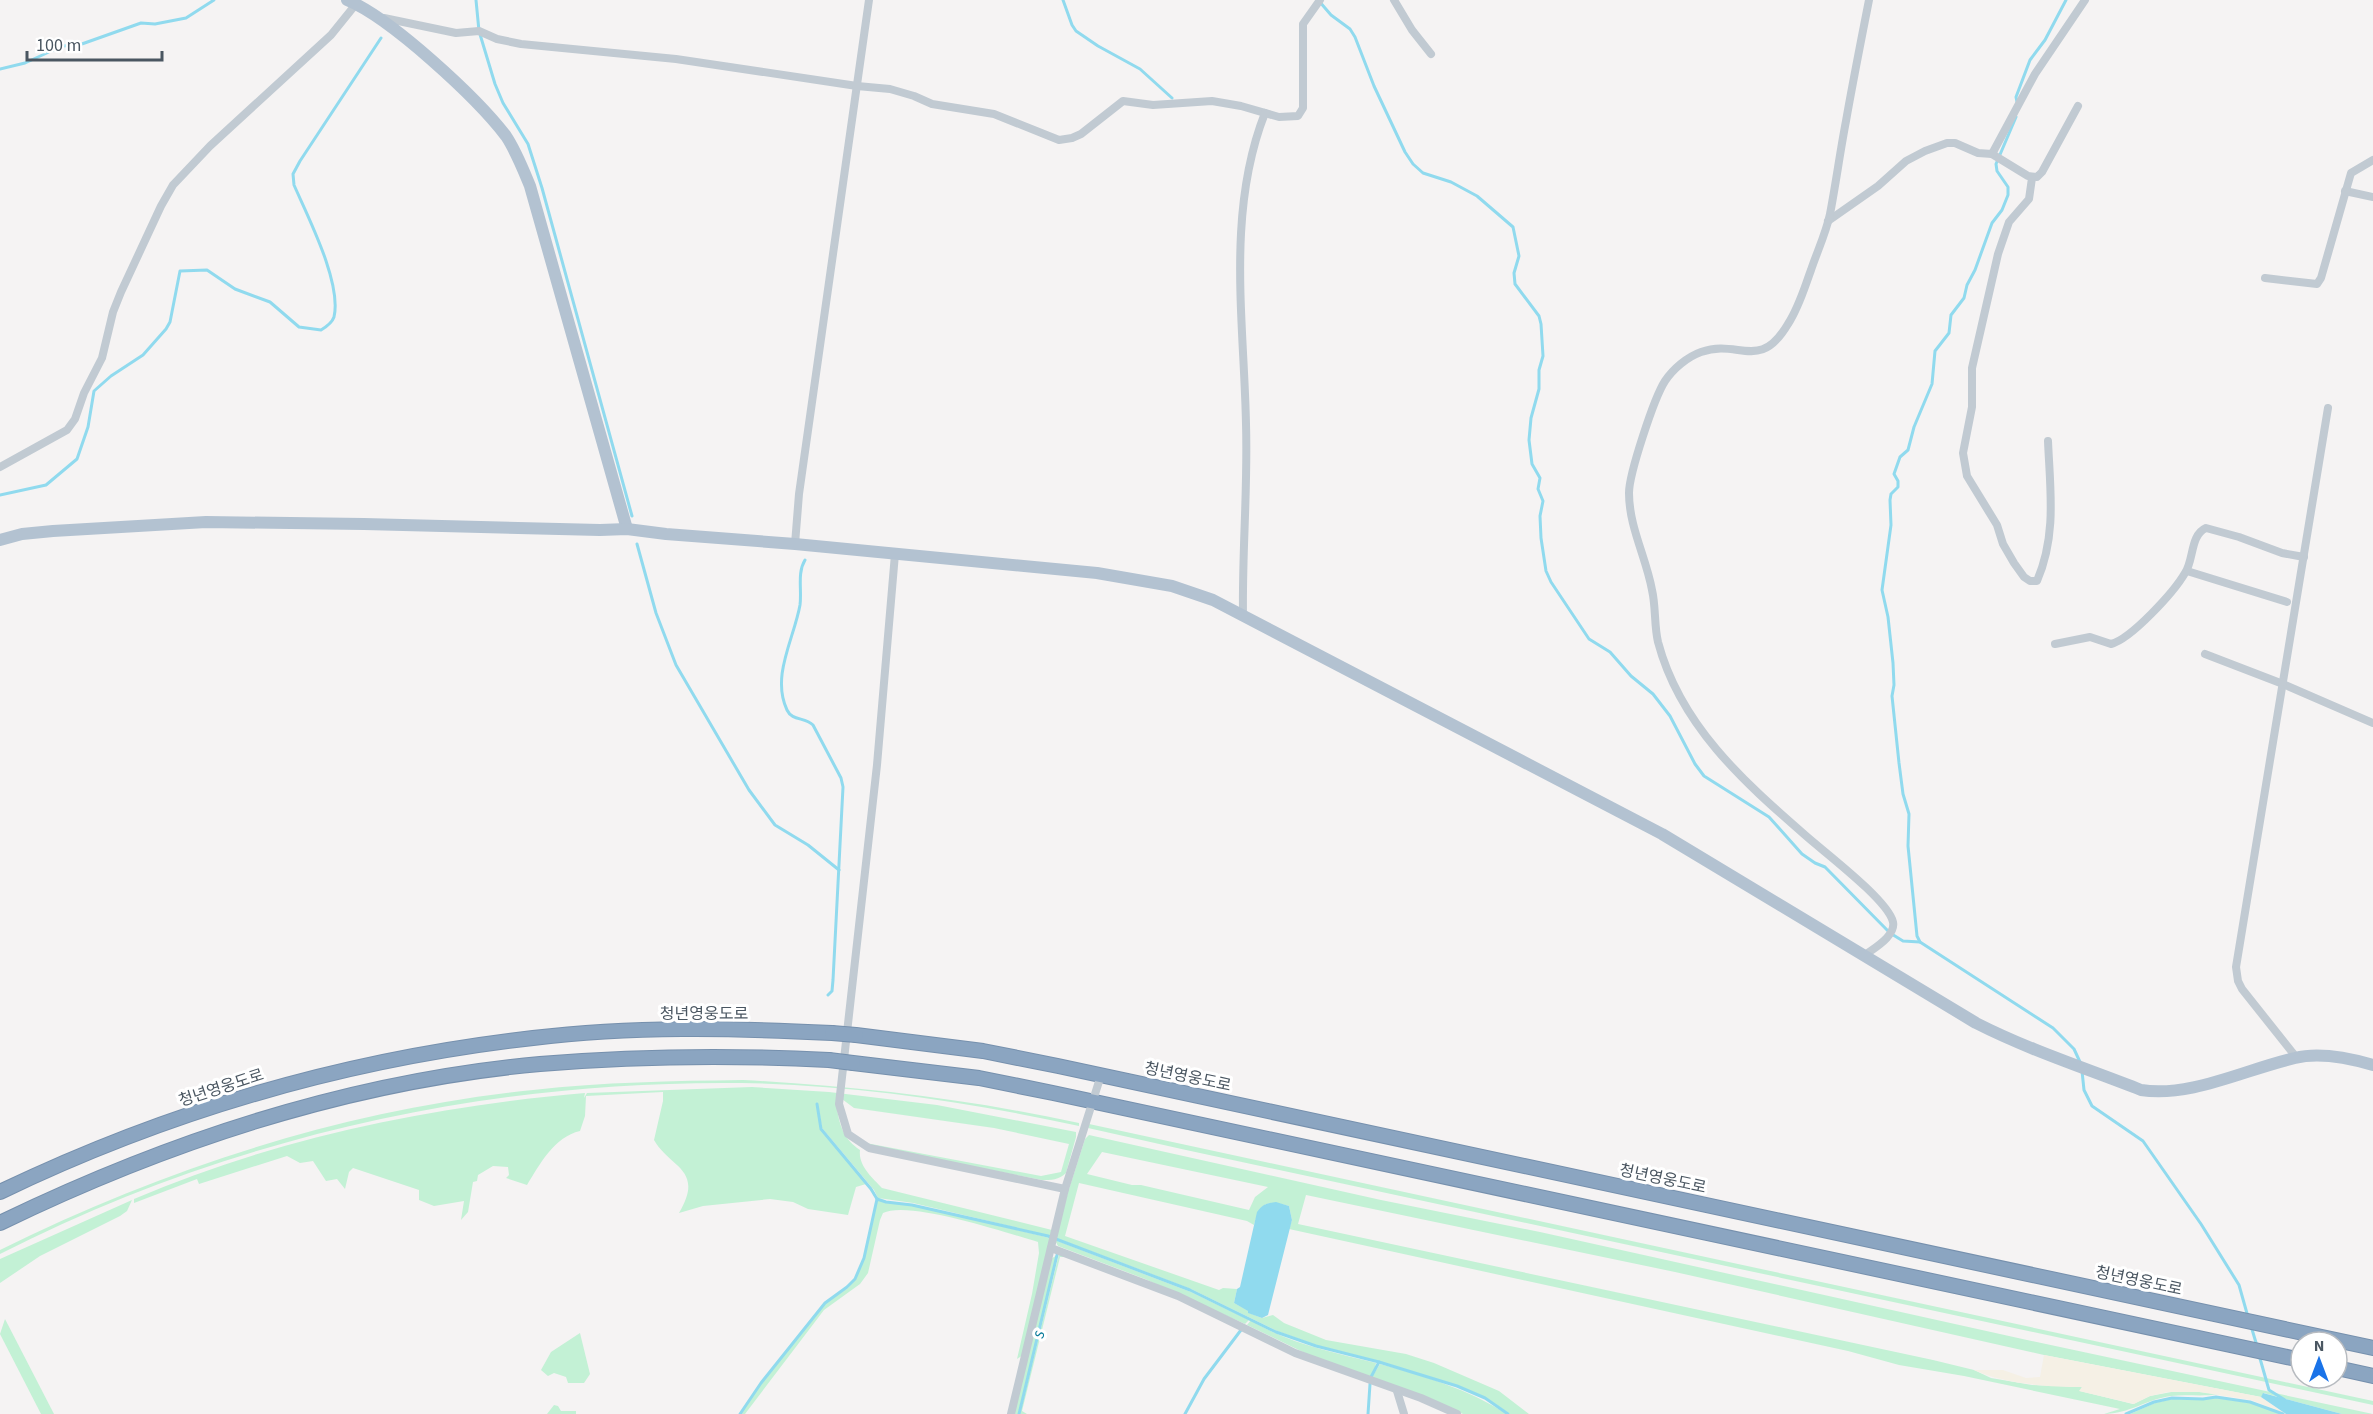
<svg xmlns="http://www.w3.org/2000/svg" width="2373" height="1414" font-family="'Source Sans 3','Noto Sans KR',sans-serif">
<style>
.green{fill:#c3f1d5;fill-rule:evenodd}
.sand{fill:#f5f0e5}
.water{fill:#90daee}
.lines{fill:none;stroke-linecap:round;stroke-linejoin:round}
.stream{stroke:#90daee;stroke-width:3}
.motorway-casing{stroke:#7690ad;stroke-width:16}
.minor{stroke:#c1cad2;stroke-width:8}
.primary{stroke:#b3c2d1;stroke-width:12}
.motorway{stroke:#8ba5c1;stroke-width:14}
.motorway-bridge-casing{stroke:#7690ad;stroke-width:16;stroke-linecap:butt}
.motorway-bridge{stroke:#8ba5c1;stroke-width:14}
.labels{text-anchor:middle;stroke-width:6;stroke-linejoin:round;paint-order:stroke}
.street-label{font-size:16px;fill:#4a5661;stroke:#fff}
.water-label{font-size:18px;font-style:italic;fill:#0c7c9b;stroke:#fff}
</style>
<rect width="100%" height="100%" fill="#f5f3f3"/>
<!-- green -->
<g class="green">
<path d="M 743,1080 C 857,1086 968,1099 1079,1123 L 1079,1126 C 968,1102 855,1085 742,1083 C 486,1080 229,1137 0,1254 L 0,1250 C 167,1167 348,1109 533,1090 C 603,1082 673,1081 743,1080 Z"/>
<path d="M 752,1087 L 829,1092 L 937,1105 L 1076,1132 L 1076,1137 L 1066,1173 C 1059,1180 1051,1180 1042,1180 L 873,1147 L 866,1143 L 1041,1176 L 1061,1172 L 1069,1144 L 994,1128 L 854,1108 L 842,1099 L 837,1109 C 840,1127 844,1139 860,1150 C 858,1166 873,1178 882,1188 L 1052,1230 L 1051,1236 L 913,1203 L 878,1198 L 874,1190 L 822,1128 L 817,1100 L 821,1129 L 866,1184 L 856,1187 L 848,1215 L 808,1209 L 793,1202 L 770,1199 L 703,1206 L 679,1213 C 705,1169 670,1168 654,1140 L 663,1101 L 663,1092 L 586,1096 L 585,1116 L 580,1131 C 554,1137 540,1164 527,1185 L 506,1178 L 509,1175 L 508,1167 L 493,1166 L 478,1175 L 477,1181 L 473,1182 L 468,1212 L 461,1220 L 464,1201 L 434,1206 L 419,1200 L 419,1190 L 353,1168 L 349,1172 L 345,1189 L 337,1179 L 326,1181 L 313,1161 L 300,1163 L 287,1156 L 199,1184 L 197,1179 L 134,1203 L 134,1199 C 276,1138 432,1106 585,1093 L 584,1098 L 587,1093 Z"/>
<path d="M 1089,1124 L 2373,1401 L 2373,1405 L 1186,1150 L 1088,1128 Z"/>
<path d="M 1089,1135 L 1381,1200 L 1540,1232 L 2027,1340 L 2373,1414 L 2342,1414 L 2264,1393 L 2261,1397 L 2044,1355 L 1675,1272 L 1306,1195 L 1298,1224 L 1933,1360 L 1974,1370 L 1991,1378 L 2032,1385 L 2082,1387 L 2080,1391 L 2133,1404 L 2150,1396 L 2182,1390 L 2218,1394 C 2202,1397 2187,1394 2171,1396 C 2147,1399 2129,1414 2104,1414 L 2120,1409 L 1964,1376 L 1899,1365 L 1848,1351 L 1289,1229 L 1292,1220 L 1289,1206 C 1267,1200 1260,1202 1254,1225 L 1247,1221 L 1079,1183 L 1065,1236 L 1219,1290 L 1223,1288 L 1237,1289 L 1234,1303 L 1249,1311 L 1249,1313 L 1262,1318 L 1273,1315 L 1284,1323 L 1326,1340 L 1406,1354 L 1434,1363 L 1499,1391 L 1529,1414 L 1510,1414 L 1485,1397 L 1457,1385 L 1379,1361 L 1316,1345 L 1277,1331 L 1191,1289 L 1056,1238 L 1068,1192 L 1085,1139 ZM 1102,1152 L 1268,1187 L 1255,1197 L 1249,1210 L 1141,1185 L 1132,1185 L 1087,1174 Z"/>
<path d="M 877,1199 L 886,1203 L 912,1205 L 1050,1238 L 1023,1355 L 1017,1359 L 1032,1294 L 1039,1253 L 1038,1242 C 1007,1233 909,1200 883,1213 L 880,1220 L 868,1273 L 860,1284 L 824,1310 L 745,1414 L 740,1414 L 747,1402 L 825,1303 L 848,1288 L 856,1279 L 864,1258 Z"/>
<path d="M 132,1200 L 127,1211 L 120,1216 L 40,1256 L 0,1283 L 0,1259 Z"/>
<path d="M 1055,1240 L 1191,1292 L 1249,1320 L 1245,1324 L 1145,1279 L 1058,1246 Z"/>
<path d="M 1059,1254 L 1068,1257 L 1060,1257 L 1022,1411 L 1027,1414 L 1020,1414 Z"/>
<path d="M 1057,1255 L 1018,1414 L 1014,1414 L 1051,1259 Z"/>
<path d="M 5,1319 L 54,1414 L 41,1414 L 0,1334 Z"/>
<path d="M 1251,1320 C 1288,1344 1334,1352 1376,1363 L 1374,1372 L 1370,1377 L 1307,1354 L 1247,1325 Z"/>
<path d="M 580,1333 L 590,1374 L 584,1383 L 568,1383 L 566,1377 L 554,1373 L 548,1376 L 541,1370 L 551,1352 Z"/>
<path d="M 1380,1364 C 1424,1376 1468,1389 1507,1414 L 1463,1414 L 1432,1399 L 1372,1377 Z"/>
<path d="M 2217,1398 L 2250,1403 L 2282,1414 L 2130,1414 L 2155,1403 L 2172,1399 Z"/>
<path d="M 554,1405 L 558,1406 L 561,1411 L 576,1411 L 576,1414 L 547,1414 Z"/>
</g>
<!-- sand -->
<path class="sand" d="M 2044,1355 L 2261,1397 L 2286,1414 L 2251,1400 L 2199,1392 L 2168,1392 L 2150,1396 L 2134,1404 L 2079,1391 L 2082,1387 C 2049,1387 2004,1384 1974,1370 L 2003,1370 L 2026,1378 L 2040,1377 Z"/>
<!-- water -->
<g class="water">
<path d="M 1276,1202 L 1289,1206 L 1292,1220 L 1270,1307 L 1268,1315 L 1262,1318 L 1248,1313 L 1248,1311 L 1234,1303 L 1237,1289 L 1240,1287 L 1257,1212 C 1263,1204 1267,1203 1276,1202 Z"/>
<path d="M 2263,1393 L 2342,1414 L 2286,1414 L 2261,1397 Z"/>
</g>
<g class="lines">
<!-- stream -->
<g class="stream">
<path d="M 476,0 L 479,31 L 495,84 L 503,103 L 528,144 L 542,188 L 632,516"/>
<path d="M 1063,0 L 1072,25 L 1076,31 L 1098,46 L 1140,69 L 1172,98"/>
<path d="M 1319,1 L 1331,15 L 1350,29 L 1355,37 L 1374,86 L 1405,152 L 1413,164 L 1423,173 L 1451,182 L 1477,196 L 1513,227 L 1519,256 L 1514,273 L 1515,284 L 1539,316 L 1541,324 L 1543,356 L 1539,370 L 1539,389 L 1531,418 L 1529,440 L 1532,464 L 1540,478 L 1538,489 L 1543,501 L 1540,516 L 1541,538 L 1546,571 L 1551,582 L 1589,639 L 1610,652 L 1631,676 L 1653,694 L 1670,716 L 1695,764 L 1704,776 L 1769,817 L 1802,854 L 1815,863 L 1825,867 L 1890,933 L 1903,941 L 1920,942"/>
<path d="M 0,69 L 25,63 L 62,46 L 79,45 L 141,23 L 155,24 L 186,18 L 214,0"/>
<path d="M 2017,102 L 2016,97 L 2030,60 L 2045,40 L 2066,0"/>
<path d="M 2016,117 L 1996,164 L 1997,171 L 2008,187 L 2008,195 L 2002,210 L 1992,223 L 1975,270 L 1967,285 L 1964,298 L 1951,315 L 1949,333 L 1935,351 L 1932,384 L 1914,427 L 1908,450 L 1900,457 L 1894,474 L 1898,481 L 1898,487 L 1891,494 L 1890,500 L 1891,525 L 1882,590 L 1888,617 L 1893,663 L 1894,685 L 1892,696 L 1899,763 L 1903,794 L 1909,814 L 1908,846 L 1917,936 L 1920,942 L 2053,1028 L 2074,1049 L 2080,1062"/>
<path d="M 0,495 L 46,485 L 77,459 L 88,427 L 94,391 L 111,376 L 143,355 L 166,329 L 170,322 L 180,271 L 207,270 L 235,289 L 270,302 L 299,327 L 321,330 C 326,327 332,323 334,317 C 342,283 308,217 294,185 L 293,174 L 300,161 L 381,38"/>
<path d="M 637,544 L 656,613 L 676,665 L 749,790 L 775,825 L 808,845 L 839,870"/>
<path d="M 805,560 C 797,573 802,590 800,605 C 794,639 771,676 787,710 C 792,721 805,717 813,725 L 841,778 L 843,787 L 833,980 L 832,991 L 828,995"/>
<path d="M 2082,1071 L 2084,1090 L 2092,1106 L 2143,1141 L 2201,1224 L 2239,1285 L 2248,1317"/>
<path d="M 817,1104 L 821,1129 L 871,1189 L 877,1199"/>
<path d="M 2251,1326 L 2257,1346"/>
<path d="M 2259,1355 L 2269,1390 L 2285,1400"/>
<path d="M 1371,1377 L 1379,1362"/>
<path d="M 740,1414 L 761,1383 L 825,1303 L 847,1287 L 855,1279 L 864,1258 L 877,1199 L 886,1202 L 912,1205 L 1048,1236 L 1190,1290 L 1276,1332 L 1316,1346 L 1379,1362 L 1457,1386 L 1485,1398 L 1508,1414"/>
<path d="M 1019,1414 L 1057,1255"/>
<path d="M 1185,1414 L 1204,1379 L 1241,1330"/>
<path d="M 1368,1414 L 1370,1384"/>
<path d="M 2126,1414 L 2154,1402 L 2172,1398 L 2203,1399 L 2216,1397 L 2250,1402 L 2283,1414"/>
</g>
<defs>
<g id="motorway">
<path d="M 856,1035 L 983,1051 L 1058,1066 L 2373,1348"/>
<path d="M 853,1063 L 979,1078 L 1053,1093 L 2301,1360"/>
<path d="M 0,1192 C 168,1111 347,1059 533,1038 C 632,1026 733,1028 832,1033"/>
<path d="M 0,1223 C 169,1141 352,1081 540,1064 C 637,1056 733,1055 829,1060"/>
<path d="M 2337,1368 L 2373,1376"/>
</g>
</defs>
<!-- motorway casing -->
<use href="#motorway" class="motorway-casing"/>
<!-- minor -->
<g class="minor">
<path d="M 1394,0 L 1412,30 L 1431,54"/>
<path d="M 384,18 L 456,33 L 479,31 L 497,39 L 521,44 L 676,59 L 857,86 L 890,89 L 914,96 L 932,104 L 994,114 L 1059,140 L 1072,138 L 1081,134 L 1123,101 L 1153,105 L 1212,101 L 1241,106 L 1279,117 L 1298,116 L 1303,108 L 1303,24 L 1320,0"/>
<path d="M 1992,154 L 2028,176 L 2037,177 L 2042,172 L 2078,106"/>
<path d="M 2032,178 L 2029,199 L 2009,222 L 1998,254 L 1972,368 L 1972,407 L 1963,453 L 1967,476 L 1997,525 L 2003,544 L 2014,563 L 2024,577 L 2030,581 L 2037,581 C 2057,535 2050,489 2048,441"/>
<path d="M 2345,191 L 2373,197"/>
<path d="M 1828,221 L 1878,186 L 1906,161 L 1925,151 L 1947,143 L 1955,143 L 1978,153 L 1992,154 L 2035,74 L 2085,0"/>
<path d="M 2265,278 L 2317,284 L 2321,278 L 2351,173 L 2373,160"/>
<path d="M 0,467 L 67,430 L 75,419 L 84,393 L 102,358 L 113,312 L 121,292 L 161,206 L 173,185 L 210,146 L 331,35 L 356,4"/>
<path d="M 795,544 L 799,494 L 869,0"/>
<path d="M 895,554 L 877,765 L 839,1104 L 848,1134 L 869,1148 L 1065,1189"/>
<path d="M 2187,571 L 2287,602"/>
<path d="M 1243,615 C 1242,551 1248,488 1246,424 C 1244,321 1226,212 1265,113"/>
<path d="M 2055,644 L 2090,637 L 2111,644 C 2131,639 2174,592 2185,573 C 2194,560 2190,535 2206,528 L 2239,537 L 2282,553 L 2304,557"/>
<path d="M 2205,654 L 2283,684 L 2373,723"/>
<path d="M 1864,956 C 1874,948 1896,936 1893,922 C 1888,900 1824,852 1805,835 C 1743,781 1680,725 1658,642 C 1654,625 1656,607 1652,590 C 1646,557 1629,527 1629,493 C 1629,474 1654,398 1665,381 C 1673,369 1687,357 1701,352 C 1739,338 1759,373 1788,324 C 1799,307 1804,289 1811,270 C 1817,252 1826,233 1830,214 C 1836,183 1840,152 1846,121 C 1853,81 1861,41 1869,0"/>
<path d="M 2296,1057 L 2242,989 L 2238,981 L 2236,967 L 2328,408"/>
<path d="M 1051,1248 L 1178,1296 L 1295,1353 L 1421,1398 L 1457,1414"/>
<path d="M 1397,1391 L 1404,1414"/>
<path d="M 1011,1414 L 1065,1189 L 1101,1075"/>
</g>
<!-- primary -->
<g class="primary">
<path d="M 347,0 C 391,18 477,98 506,136 C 516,151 523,169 530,186 L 627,529"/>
<path d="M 0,540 L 22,534 L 53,531 L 206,522 L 364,524 L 600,530 L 627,529 L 666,534 L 795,544 L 1097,573 L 1172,586 L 1213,600 L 1662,834 L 1976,1023 C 2029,1050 2085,1068 2141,1090 C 2190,1098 2246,1069 2295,1058 C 2319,1052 2349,1058 2373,1065"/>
</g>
<!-- motorway -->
<use href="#motorway" class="motorway"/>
<defs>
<g id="motorway-bridge">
<path d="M 832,1033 L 856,1035"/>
<path d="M 829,1060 L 853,1063"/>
</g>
</defs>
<!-- motorway-bridge casing -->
<use href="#motorway-bridge" class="motorway-bridge-casing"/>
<!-- motorway-bridge -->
<use href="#motorway-bridge" class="motorway-bridge"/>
</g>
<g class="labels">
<!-- street labels -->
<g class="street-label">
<text x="704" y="1019">청년영웅도로</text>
<text transform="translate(1188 1076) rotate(12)" y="6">청년영웅도로</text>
<text transform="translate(221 1087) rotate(-18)" y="6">청년영웅도로</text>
<text transform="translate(1663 1178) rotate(12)" y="6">청년영웅도로</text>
<text transform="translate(2139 1280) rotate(12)" y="6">청년영웅도로</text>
</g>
<!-- water labels -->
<g class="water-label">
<text transform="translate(1038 1334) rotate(-76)" y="6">s</text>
</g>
</g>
<!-- north arrow -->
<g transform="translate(2319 1360)"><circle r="28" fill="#ffffff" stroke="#b7bbc0" stroke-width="1.5"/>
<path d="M0-4.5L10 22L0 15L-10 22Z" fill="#1a73e8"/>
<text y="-9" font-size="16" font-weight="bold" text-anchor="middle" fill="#4a5661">N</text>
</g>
<!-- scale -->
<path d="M27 51v9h135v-9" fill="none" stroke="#4a5661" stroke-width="3"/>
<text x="36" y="51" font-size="18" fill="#4a5661" stroke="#ffffff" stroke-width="4.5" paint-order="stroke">100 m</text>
</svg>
